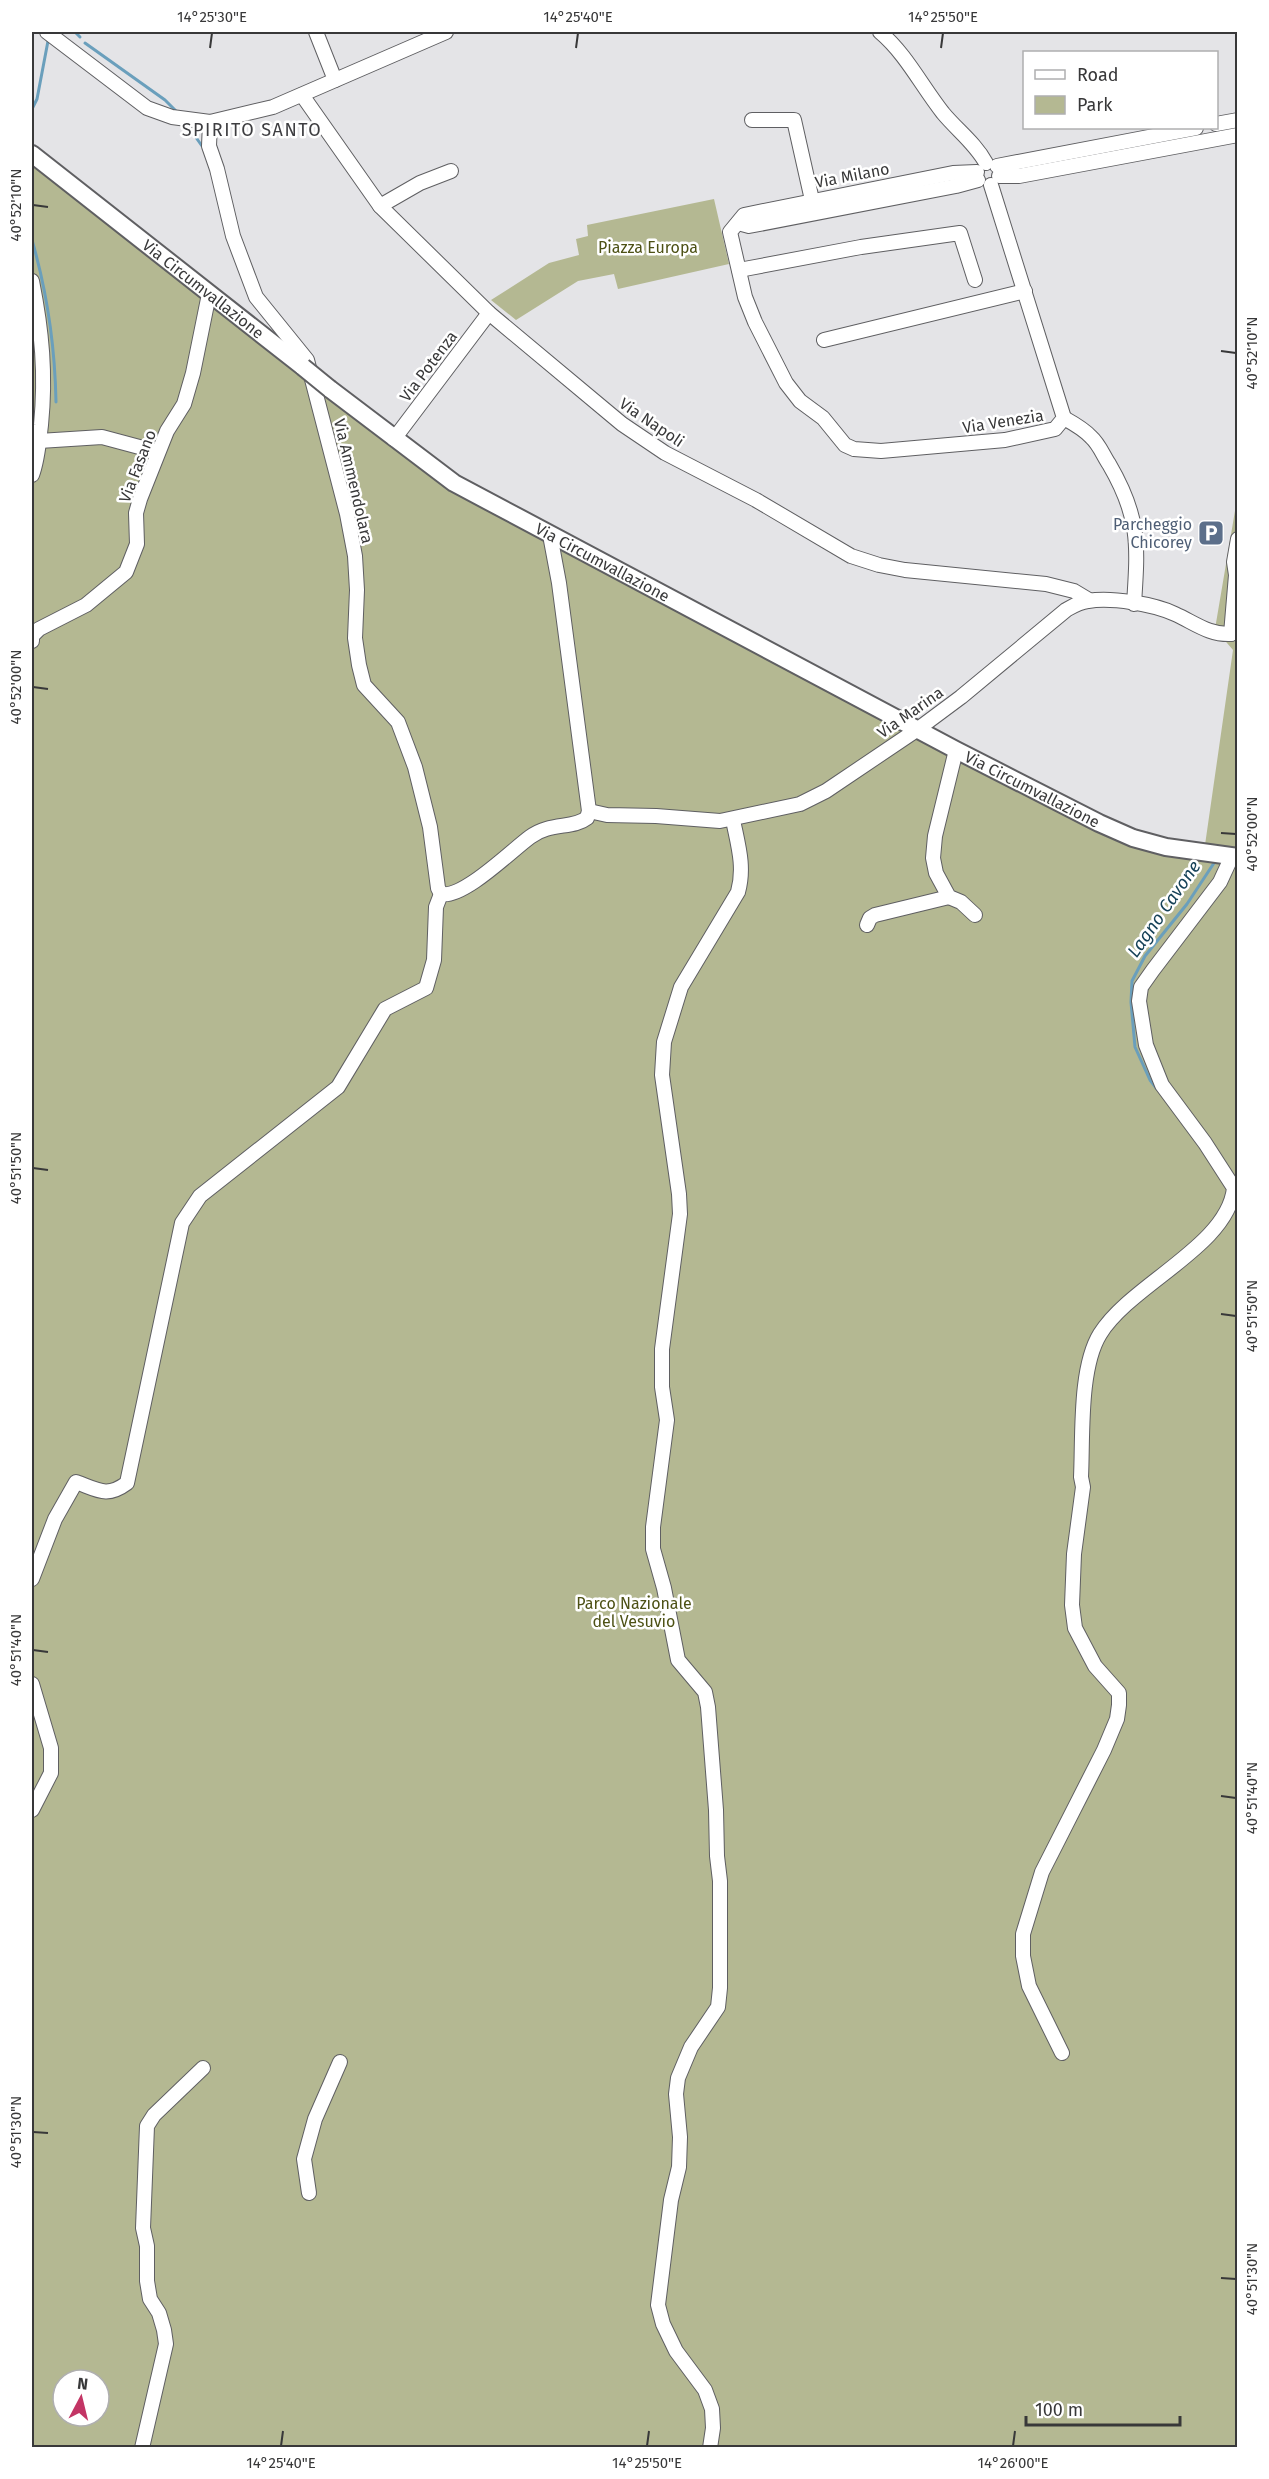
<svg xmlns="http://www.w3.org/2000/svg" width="1269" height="2479" font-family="'Fira Sans',sans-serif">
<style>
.green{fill:#b4b892;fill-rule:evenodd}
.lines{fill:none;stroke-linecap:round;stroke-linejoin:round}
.stream{stroke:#6a9fbc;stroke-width:3}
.minor-casing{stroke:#5f5f62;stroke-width:16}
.major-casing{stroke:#5f5f62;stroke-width:20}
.minor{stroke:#fff;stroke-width:14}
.major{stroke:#fff;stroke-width:16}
.major-bridge-casing{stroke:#5f5f62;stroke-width:20;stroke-linecap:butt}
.major-bridge{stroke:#fff;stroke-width:16}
.ticks{fill:none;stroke:#383839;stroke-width:2}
.labels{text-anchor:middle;stroke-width:5;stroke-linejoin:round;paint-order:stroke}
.street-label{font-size:16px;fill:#383839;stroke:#fff}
.park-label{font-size:16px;fill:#4d5115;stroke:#fff}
.service-label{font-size:16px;fill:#4e5e75;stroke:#fff;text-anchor:end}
.neighbourhood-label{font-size:18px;letter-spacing:1.5px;fill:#3e3e41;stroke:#fff}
.water-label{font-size:18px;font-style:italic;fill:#164258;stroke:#fff}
.neatline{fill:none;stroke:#383839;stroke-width:2}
.ticks-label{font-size:15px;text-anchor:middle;fill:#383839}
</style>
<rect width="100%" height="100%" fill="#e4e4e7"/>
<!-- green -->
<g class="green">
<path d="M 32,147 L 465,487 L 1133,832 L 1205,845 L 1233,650 L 1215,629 L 1237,499 L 1237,2447 L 32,2447 ZM 63,2380 L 99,2380 L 99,2416 L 63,2416 Z"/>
<path d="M 714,199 L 729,264 L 618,289 L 614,274 L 578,281 L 516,320 L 491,300 L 549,263 L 579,255 L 576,239 L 588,236 L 587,225 Z"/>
</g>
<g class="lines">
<!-- stream -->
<g class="stream">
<path d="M 75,32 L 80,37"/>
<path d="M 85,43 L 165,100 L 177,112"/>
<path d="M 32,109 L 37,99 L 48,41"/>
<path d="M 190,129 L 202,146"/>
<path d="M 32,240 C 47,292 55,348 56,402"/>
<path d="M 1157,1089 L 1150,1080 L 1135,1047 L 1131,1002 L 1132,981 L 1145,956 L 1187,904 L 1214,863"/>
</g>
<defs>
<g id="minor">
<path d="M 47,32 L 147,108 L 172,117 L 210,122 L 273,107 L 446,32"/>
<path d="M 316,32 L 335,80"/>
<path d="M 880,32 C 906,54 921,85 943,113 C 957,130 975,143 986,163"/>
<path d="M 302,95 L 380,206 L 489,313 L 622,424 L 665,453 L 756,500 L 851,556 L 879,565 L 905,570 L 1046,584 L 1074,591 L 1089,600"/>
<path d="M 752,120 L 794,120 L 812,200"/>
<path d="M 210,122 L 209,146 L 217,169 L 233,236 L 256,297 L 307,360 L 347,514 L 355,556 L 357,590 L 355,638 L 359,665 L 364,685 L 398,722 L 415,767 L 430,827 L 438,888 L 441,894 C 463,899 512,850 530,837 C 550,822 573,829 587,818 L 589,811 L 559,583 L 550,535"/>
<path d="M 1216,124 L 1238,120"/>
<path d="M 997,166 L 1196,128"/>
<path d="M 977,172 L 953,173 L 744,215 L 730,232 L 745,297 L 755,322 L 786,383 L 800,401 L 823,418 L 845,445 L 854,449 L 881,451 L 1005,440 L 1055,429 L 1064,418 L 991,185"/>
<path d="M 999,176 L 1019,176 L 1238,135"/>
<path d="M 380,206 L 420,183 L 451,171"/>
<path d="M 738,223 L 749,226 L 956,186 L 978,180"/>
<path d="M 739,270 L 861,247 L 960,233 L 975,280"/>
<path d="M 32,281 C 42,331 46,374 41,425 C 39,441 38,459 32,475"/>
<path d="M 824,340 L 1025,291"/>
<path d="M 1064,418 C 1073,423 1084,429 1091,437 C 1099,444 1103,455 1109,464 C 1140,517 1138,544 1134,604"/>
<path d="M 394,439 L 489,313"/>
<path d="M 39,441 L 102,437 L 158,452"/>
<path d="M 1231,634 L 1236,575 L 1234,562 L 1238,539"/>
<path d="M 32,641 L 32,636 L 39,629 L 86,605 L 126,572 L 137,544 L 136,513 L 140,499 L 167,431 L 184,404 L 193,373 L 209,294"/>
<path d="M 956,750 L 935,836 L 933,858 L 936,873 L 949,897 L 961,902 L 975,915"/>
<path d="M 589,811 L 607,815 L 656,816 L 720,821 L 800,804 L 826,791 L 918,729 L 961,697 L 1066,610 C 1073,606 1079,602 1088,601 C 1111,597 1154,604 1175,614 C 1195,623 1209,635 1231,634"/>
<path d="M 867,925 L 870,918 L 875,915 L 949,897"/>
<path d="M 32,1579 L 55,1519 L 76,1482 C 98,1490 107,1498 127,1483 L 182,1223 L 200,1196 L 338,1087 L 385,1009 L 426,988 L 434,960 L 436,907 L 441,894"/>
<path d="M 32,1684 L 51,1748 L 51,1773 L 32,1810"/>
<path d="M 1062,2053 L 1029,1986 L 1023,1956 L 1023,1934 L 1042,1872 L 1104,1750 L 1117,1719 L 1119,1705 L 1119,1693 L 1095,1666 L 1075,1628 L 1072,1605 L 1074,1554 L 1083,1487 L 1081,1477 C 1083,1436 1079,1368 1100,1334 C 1131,1284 1228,1246 1234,1188 L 1205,1143 L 1162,1085 L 1146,1045 L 1139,1001 L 1141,987 L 1153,970 L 1220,882 L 1232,856"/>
<path d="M 309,2193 L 304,2159 L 315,2119 L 340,2062"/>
<path d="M 142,2448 L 166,2344 L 164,2330 L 159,2313 L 150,2299 L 147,2281 L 147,2246 L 143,2228 L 147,2126 L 154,2115 L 203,2068"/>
<path d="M 710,2448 L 713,2428 L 712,2409 L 705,2390 L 676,2351 L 663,2324 L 658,2305 L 671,2200 L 679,2167 L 680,2137 L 676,2094 L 678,2078 L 691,2047 L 718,2007 L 720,1988 L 720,1881 L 717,1856 L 716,1810 L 708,1707 L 705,1692 L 678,1660 L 664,1588 L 653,1549 L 653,1527 L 667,1420 L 662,1387 L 662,1349 L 680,1214 L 679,1194 L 662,1075 L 664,1042 L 681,987 L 738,892 C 745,867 738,845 733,820"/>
</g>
<g id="major">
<path id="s1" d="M 32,154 L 303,367"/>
<path id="s2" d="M 330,389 L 454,483 L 956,750 L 1099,823 L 1133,838 L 1166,847 L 1238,857"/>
</g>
</defs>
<!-- minor casing -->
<use href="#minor" class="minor-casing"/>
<!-- major casing -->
<use href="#major" class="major-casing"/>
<!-- minor -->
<use href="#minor" class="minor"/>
<!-- major -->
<use href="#major" class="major"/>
<defs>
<path id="major-bridge" d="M 303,367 L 330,389"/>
</defs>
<!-- major-bridge casing -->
<use href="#major-bridge" class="major-bridge-casing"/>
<!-- major-bridge -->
<use href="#major-bridge" class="major-bridge"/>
</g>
<!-- ticks -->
<path class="ticks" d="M 210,48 L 212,33M 576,48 L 578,33M 941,48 L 943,33M 33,205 L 48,207M 1221,351 L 1236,353M 33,687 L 48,689M 1221,833 L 1236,834M 33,1168 L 48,1170M 1221,1314 L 1236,1316M 33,1650 L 48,1652M 1221,1796 L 1236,1798M 33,2132 L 48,2133M 1221,2278 L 1236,2279M 281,2446 L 283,2431M 647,2446 L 649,2431M 1013,2446 L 1015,2431"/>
<!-- icons -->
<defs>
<symbol id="parking-square" viewBox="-11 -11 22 22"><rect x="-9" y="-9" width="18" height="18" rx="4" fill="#5c6f8a" stroke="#fff"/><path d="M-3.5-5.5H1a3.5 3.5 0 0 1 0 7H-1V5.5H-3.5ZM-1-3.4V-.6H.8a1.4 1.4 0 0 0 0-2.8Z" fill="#fff"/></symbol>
</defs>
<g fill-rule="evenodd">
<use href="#parking-square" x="1196" y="518" width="30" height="30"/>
</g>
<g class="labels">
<!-- street labels -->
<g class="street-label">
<text transform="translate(852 175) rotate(-11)" y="6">Via Milano</text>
<text dy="6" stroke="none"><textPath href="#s1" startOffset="218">Via Circumvallazione</textPath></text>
<text transform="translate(428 366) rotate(-53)" y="6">Via Potenza</text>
<text transform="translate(1003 421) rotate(-9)" y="6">Via Venezia</text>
<text transform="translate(652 422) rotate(34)" y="6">Via Napoli</text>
<text transform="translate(137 466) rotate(-69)" y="6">Via Fasano</text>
<text transform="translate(354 481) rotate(77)" y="6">Via Ammendolara</text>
<text dy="6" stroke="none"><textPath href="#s2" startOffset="324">Via Circumvallazione</textPath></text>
<text transform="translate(910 712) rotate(-35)" y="6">Via Marina</text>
<text dy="6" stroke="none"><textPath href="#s2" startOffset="810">Via Circumvallazione</textPath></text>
</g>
<!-- park labels -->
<g class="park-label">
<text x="648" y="253">Piazza Europa</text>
<text x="634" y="1609">Parco Nazionale<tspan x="634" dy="18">del Vesuvio</tspan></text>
</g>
<!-- service labels -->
<g class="service-label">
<text x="1192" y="530">Parcheggio<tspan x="1192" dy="18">Chicorey</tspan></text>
</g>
<!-- neighbourhood labels -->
<g class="neighbourhood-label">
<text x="252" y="136">SPIRITO SANTO</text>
</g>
<!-- water labels -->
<g class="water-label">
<text transform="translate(1164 909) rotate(-55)" y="6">Lagno Cavone</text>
</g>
</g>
<!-- border -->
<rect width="1269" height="2479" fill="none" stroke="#ffffff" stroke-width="66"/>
<!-- legend -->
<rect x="1023" y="51" width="195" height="78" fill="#ffffff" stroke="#afafb0" stroke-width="1.5"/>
<rect x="1035" y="70" width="30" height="9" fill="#ffffff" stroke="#afafb0" stroke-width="1.5"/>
<text x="1077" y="81" font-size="18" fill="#383839">Road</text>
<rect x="1035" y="96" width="30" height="18" fill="#b4b892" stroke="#afafb0" stroke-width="1.5"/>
<text x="1077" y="111" font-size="18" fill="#383839">Park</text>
<!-- north arrow -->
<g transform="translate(81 2398) rotate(7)"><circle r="28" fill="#ffffff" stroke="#afafb0" stroke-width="1.5"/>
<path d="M0-4.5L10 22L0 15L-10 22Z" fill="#c33565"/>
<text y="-9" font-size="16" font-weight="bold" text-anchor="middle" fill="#383839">N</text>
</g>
<!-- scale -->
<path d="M1026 2416v9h154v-9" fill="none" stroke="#383839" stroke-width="3"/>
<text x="1035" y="2416" font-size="18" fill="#383839" stroke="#ffffff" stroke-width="4.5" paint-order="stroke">100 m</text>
<rect x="33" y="33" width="1203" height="2413" class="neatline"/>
<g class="ticks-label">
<text x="212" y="22">14°25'30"E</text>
<text x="578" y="22">14°25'40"E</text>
<text x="943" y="22">14°25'50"E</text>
<text transform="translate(16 205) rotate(-90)" y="5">40°52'10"N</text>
<text transform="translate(1252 353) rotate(-90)" y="5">40°52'10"N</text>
<text transform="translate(16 687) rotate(-90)" y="5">40°52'00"N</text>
<text transform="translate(1252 834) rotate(-90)" y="5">40°52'00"N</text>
<text transform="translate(16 1168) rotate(-90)" y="5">40°51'50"N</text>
<text transform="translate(1252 1316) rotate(-90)" y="5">40°51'50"N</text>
<text transform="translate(16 1650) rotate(-90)" y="5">40°51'40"N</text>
<text transform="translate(1252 1798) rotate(-90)" y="5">40°51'40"N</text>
<text transform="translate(16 2132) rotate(-90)" y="5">40°51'30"N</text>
<text transform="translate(1252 2279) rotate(-90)" y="5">40°51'30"N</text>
<text x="281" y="2468">14°25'40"E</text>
<text x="647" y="2468">14°25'50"E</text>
<text x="1013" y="2468">14°26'00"E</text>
</g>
</svg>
